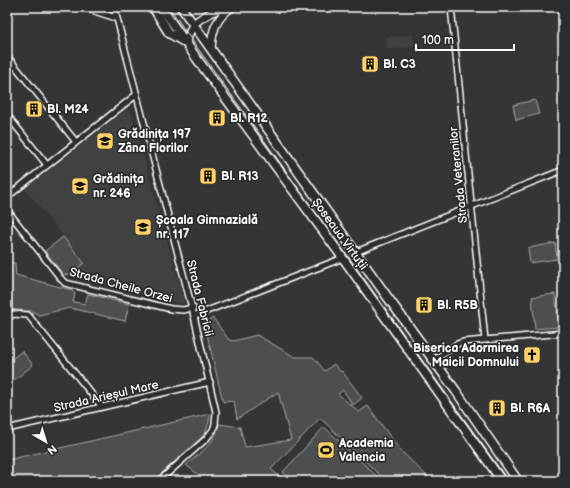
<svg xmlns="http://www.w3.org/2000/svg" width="570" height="488" font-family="'Balsamiq Sans',sans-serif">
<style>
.built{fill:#404243}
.green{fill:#4c4f50;stroke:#a6a7a8}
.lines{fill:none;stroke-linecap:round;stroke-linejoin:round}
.minor-casing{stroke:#fff;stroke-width:8}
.secondary-casing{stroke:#fff;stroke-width:10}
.primary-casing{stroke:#fff;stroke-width:11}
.minor{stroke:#2a2d2e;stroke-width:5}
.secondary{stroke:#2a2d2e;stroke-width:7}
.primary{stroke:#2a2d2e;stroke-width:8}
.tram{stroke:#fff;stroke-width:1}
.labels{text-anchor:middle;stroke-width:3.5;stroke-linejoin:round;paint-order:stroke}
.poi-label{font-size:12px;font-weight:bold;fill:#fff;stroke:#2a2d2e;text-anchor:start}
.street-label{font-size:12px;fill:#fff;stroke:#2a2d2e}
</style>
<rect width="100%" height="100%" fill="#333536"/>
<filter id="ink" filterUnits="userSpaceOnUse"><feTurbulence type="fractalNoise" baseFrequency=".025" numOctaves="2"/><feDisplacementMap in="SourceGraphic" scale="8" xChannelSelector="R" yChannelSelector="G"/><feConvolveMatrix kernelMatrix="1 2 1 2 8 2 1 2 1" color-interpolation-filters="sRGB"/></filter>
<g filter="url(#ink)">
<!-- built -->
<g class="built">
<path d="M 413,35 L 414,47 L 387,49 L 386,37 Z"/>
<path d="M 127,109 L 131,112 L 185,304 L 63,274 L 45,251 L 63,236 L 25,189 Z"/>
</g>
<!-- green -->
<g class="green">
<path d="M 535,100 L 539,114 L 516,120 L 513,105 Z"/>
<path d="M 63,237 L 84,263 L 69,275 L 63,274 L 45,251 Z"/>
<path d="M 555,243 L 557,259 L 530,263 L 528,248 Z"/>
<path d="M 7,262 L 15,263 L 16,275 L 71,290 L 75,294 L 73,302 L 85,304 L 88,294 L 129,304 L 125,321 L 70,308 L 39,315 L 32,311 L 25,311 L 8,309 L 7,310 Z"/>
<path d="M 555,294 L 559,327 L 535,329 L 532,297 Z"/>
<path d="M 213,318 L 229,340 L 233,341 L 257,335 L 295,357 L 313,357 L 325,371 L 334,364 L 341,372 L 342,371 L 362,398 L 353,405 L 343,390 L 338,394 L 359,412 L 368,406 L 400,450 L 432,481 L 386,481 L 320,418 L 271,469 L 284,481 L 206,481 L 186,465 C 200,453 216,443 219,424 L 240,427 L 245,447 L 291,440 L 278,392 L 237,419 L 234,401 L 223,402 L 204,322 Z"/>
<path d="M 22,351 L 33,365 L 7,386 L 7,363 Z"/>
<path d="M 210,414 C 209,424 207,431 201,438 L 153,481 L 7,481 L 7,460 Z"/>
<path d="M 324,427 L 382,481 L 292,481 L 283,472 Z"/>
</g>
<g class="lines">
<defs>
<g id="minor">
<path d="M 82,7 L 116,18"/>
<path d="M 114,7 L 194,316 L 216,412 L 215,424 L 213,430 L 206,439 L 159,481"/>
<path d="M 451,7 L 485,340"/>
<path d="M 7,56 L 76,142"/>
<path d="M 7,115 L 47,165"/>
<path d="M 7,197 L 136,95"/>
<path d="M 7,210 L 62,280 L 65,283 L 171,309 L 183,310 L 193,308"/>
<path d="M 356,252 L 563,170"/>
<path d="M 194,316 L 343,258"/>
<path d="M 7,319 L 13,314 L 28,315 L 102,407"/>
<path d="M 434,360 L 457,344 L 463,342 L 563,333"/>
<path d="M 7,429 L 210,382"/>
</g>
<g id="secondary">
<path d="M 161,7 L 185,41"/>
<path d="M 186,43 C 188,37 190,30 193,25 C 199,18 214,11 223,7"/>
<path d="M 211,49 C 212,30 216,18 232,7"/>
</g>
<g id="primary">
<path d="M 153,7 L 169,33 L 186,43 L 197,59 L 343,258 L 502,481"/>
<path d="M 181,7 L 391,302 L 456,391 L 518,481"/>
</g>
</defs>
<!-- minor casing -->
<use href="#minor" class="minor-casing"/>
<!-- secondary casing -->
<use href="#secondary" class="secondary-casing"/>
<!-- primary casing -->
<use href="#primary" class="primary-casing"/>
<!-- minor -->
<use href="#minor" class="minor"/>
<!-- secondary -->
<use href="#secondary" class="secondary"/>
<!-- primary -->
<use href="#primary" class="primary"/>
<!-- tram -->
<path class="tram" d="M 169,7 L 188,35 L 256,129 L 507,481"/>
</g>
</g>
<!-- icons -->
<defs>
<symbol id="building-square" viewBox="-11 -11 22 22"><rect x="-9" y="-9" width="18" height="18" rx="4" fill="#ffd166" stroke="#2a2d2e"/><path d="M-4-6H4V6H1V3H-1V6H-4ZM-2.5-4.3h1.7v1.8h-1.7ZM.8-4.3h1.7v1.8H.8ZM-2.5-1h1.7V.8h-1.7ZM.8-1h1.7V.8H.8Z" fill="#111"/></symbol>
<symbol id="school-square" viewBox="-11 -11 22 22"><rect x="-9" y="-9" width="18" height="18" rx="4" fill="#ffd166" stroke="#2a2d2e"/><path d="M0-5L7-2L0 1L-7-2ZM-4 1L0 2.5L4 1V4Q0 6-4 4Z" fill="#111"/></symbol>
<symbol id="church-square" viewBox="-11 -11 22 22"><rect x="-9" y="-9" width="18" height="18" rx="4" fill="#ffd166" stroke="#2a2d2e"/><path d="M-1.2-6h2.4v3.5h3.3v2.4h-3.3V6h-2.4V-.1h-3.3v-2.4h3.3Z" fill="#111"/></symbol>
<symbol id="stadium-square" viewBox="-11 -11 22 22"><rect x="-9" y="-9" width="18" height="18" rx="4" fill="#ffd166" stroke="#2a2d2e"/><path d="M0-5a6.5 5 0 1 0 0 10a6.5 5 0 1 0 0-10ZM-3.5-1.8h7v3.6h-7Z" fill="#111"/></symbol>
</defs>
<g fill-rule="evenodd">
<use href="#building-square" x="360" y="54" width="20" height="20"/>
<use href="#building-square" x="24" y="99" width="20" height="20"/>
<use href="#building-square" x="207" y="108" width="20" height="20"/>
<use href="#school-square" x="95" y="131" width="20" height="20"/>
<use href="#building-square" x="198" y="166" width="20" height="20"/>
<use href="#school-square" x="70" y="176" width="20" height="20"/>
<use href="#school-square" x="133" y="217" width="20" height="20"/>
<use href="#building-square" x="414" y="295" width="20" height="20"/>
<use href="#church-square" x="522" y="345" width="20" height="20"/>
<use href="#building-square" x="487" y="398" width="20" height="20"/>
<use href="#stadium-square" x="316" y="440" width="20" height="20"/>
</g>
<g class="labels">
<!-- poi labels -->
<g class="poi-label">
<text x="383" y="68">Bl. C3</text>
<text x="47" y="113">Bl. M24</text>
<text x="230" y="122">Bl. R12</text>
<text x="118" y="138">Grădinița 197<tspan x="118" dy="14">Zâna Florilor</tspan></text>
<text x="221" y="180">Bl. R13</text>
<text x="93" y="183">Grădinița<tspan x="93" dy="14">nr. 246</tspan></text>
<text x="156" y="224">Școala Gimnazială<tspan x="156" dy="14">nr. 117</tspan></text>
<text x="437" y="309">Bl. R5B</text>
<text x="519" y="352" text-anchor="end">Biserica Adormirea<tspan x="519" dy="14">Maicii Domnului</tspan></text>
<text x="510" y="412">Bl. R6A</text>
<text x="339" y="447">Academia<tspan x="339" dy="14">Valencia</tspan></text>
</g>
<!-- street labels -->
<g class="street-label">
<text transform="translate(458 175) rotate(-96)" y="4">Strada Veteranilor</text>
<text transform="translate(340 234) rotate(54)" y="4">Șoseaua Virtuții</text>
<text transform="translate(121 285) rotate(15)" y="4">Strada Cheile Orzei</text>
<text transform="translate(200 298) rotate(76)" y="4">Strada Fabricii</text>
<text transform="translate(106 396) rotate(-13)" y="4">Strada Arieșul Mare</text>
</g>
</g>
<!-- margin -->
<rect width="570" height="488" fill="none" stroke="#2a2d2e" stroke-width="24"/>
<rect x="12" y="12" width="546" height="464" fill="none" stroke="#fff" stroke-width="1.5" filter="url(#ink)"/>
<!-- north arrow -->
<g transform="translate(46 442) rotate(142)" stroke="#2a2d2e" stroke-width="3" paint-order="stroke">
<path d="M0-3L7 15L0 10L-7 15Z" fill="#ffffff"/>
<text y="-6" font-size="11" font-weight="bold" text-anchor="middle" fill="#ffffff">N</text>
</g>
<!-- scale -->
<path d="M416 44v6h98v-6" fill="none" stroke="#ffffff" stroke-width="2"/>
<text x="422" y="44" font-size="12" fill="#ffffff" stroke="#2a2d2e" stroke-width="3" paint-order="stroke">100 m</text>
</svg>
